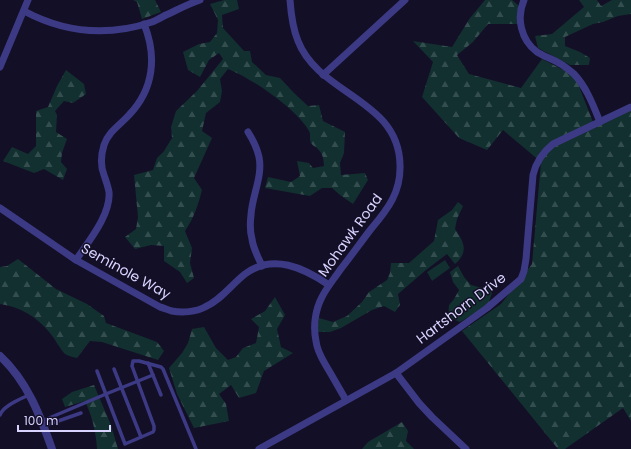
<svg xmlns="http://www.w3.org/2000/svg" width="631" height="449" font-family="Poppins,sans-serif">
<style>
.forest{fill:url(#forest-firs)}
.pitch{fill:#12302f}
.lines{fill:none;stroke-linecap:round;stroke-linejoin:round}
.service{stroke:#3d3a85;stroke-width:3.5}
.minor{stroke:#3d3a85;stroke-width:7}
.tertiary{stroke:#3d3a85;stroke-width:8}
.labels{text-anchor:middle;stroke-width:3;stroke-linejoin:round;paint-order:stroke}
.street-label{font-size:14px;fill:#d9d4ff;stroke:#130f26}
</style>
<defs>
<pattern id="forest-firs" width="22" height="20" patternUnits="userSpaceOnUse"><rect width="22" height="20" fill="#12302f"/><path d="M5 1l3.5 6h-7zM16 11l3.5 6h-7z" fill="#344d4e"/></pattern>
</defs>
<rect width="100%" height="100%" fill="#130f26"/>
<!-- forest -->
<g class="forest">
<path d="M 133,0 L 155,0 L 161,12 L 142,19 L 137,2 Z"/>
<path d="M 224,0 L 237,0 L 239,9 L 222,15 L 223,28 L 244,51 L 250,51 L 252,62 L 266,75 L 280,78 L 294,93 L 308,106 L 319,105 L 323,121 L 345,132 L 344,153 L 340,163 L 341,175 L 365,173 L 368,180 L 353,204 L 340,195 L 332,188 L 322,188 L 310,196 L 265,188 L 268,177 L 291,182 L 300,176 L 297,161 L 309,163 L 313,168 L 324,166 C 323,156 323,154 316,147 C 314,146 312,145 311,143 C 309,139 311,134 309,131 C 297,109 251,78 228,69 L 220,79 L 222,91 L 220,102 L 206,113 L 202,131 L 212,138 L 194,178 L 202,190 C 198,205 194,218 185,231 L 192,248 L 190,263 L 194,278 L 187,283 L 180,272 L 164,261 L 164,246 L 151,245 L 135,249 L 125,237 L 136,229 L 138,217 L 134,175 L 153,170 L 157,158 L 164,151 L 172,138 L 171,127 L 176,111 L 197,91 L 223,59 L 219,53 L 209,60 L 200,77 L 188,70 L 183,52 L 199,44 L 210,42 L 217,33 L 218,20 L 210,4 Z"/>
<path d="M 485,0 L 512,0 L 524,10 L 521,24 L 488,24 L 473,42 L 457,55 L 469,74 L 521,88 L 542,59 L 575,76 L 595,127 L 631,109 L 631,421 L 623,408 L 565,449 L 558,449 L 462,331 L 501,304 L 532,264 L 541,162 L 503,130 L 487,150 L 459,138 L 422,97 L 433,62 L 413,41 L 452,47 L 470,18 Z"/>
<path d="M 579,0 L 597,0 L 601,6 L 612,0 L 631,0 L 631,14 L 618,16 L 603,22 L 593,24 L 565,37 L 565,46 L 580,52 L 590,58 L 589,65 L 570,65 L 538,48 L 535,36 L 552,34 L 584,7 Z"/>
<path d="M 66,70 L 84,84 L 86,94 L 73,103 L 64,101 L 55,111 L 57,115 L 56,132 L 67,139 L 62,153 L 61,162 L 67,169 L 63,180 L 44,169 L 34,173 L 3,161 L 12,147 L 28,154 L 36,146 L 36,111 L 48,107 L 57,86 Z"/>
<path d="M 458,202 L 463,206 L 457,219 L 455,229 C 464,242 469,252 455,264 L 447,254 L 426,270 L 398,294 L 400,305 L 395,312 L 384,306 L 372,310 L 341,328 L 330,332 L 317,332 L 319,318 L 333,322 L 347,316 L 362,302 L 369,292 L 387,280 L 390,273 L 391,263 L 409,263 L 434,241 L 438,220 L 452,210 Z"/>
<path d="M 18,259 L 56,289 L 87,304 L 104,316 L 106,323 L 157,342 L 164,351 L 158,360 L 102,342 L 90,341 L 77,358 C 73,357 68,356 65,354 C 60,349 55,339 50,333 C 37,317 21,307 0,304 L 0,267 L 7,266 Z"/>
<path d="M 458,266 L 464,277 L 471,285 L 482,288 L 488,283 L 492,293 L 488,305 L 460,322 L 448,317 L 449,305 L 454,299 L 459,290 L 453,282 L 450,272 Z"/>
<path d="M 275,297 L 285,315 L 277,329 L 281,347 L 293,353 L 264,371 L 256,393 L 239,398 L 231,385 L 219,394 L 226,404 L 229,421 L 194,428 L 177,394 L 169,368 L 182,353 L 188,343 L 192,329 L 204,327 L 216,348 L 228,360 L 236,357 L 243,348 L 256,343 L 259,327 L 251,319 L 265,311 Z"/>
<path d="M 94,385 L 111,425 L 118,449 L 97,449 C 96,432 92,416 85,401 L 65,407 L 62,399 L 72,392 Z"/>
<path d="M 402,422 L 408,431 L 406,441 L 414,449 L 362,449 L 368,442 Z"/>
</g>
<!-- pitch -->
<path class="pitch" d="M 445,260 L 450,268 L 432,281 L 427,272 Z"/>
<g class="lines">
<!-- service -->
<g class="service">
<path d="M 148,363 L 161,395"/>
<path d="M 114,369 L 141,437"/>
<path d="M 97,371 L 125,444 L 153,432 L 154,430 L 154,426 L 132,366 L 133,361 L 139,361 L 161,367 L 163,369 L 196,449"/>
<path d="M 0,415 C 3,406 20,399 29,395"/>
<path d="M 42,421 L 106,394 L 153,375"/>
<path d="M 44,426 L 81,413"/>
</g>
<!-- minor -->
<g class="minor">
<path d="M 290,0 C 291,14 293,29 298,41 C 319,95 399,99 400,165 C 401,192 388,209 371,229 C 361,242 351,256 340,270 C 334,279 327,287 322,297 C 315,310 313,327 316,341 C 317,352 323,360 328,369 C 334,379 340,390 346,400"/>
<path d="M 524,0 C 516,18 521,40 537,52 C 542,55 546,57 551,59 C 559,62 567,68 574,74 C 587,88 593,105 600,122"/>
<path d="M 24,11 C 65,33 107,37 152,22 C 157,20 162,17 166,15 C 177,10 188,4 200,0"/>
<path d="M 0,67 L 28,0"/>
<path d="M 323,75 L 405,0"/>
<path d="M 248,132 C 253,140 257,148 259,157 C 263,176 252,196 251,215 C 250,223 250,232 252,239 C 253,248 258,257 262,266"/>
<path d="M 0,208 L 76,260 L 160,307 C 164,308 168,310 172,311 C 182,313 196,312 205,307 C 221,300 231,285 245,274 C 273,253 304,268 329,285"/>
<path d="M 76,260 C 88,242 111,215 109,192 C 108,186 106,181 104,175 C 100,165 101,155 104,145 C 108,132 120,125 129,115 C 154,89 157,56 144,24"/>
<path d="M 396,373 L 419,403 L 432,417 L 466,449"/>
<path d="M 259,449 L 396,373 L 487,308 L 521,279 L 524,271 L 526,259 L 533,175 C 536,162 543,152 553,144 L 631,107"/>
</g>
<!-- tertiary -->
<path class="tertiary" d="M 0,356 C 27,381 40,415 52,449"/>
</g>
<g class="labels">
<!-- street labels -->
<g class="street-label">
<text transform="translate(350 235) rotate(-54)" y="5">Mohawk Road</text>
<text transform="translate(126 271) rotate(29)" y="5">Seminole Way</text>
<text transform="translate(461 308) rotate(-37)" y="5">Hartshorn Drive</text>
</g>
</g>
<!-- scale -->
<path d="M18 425v6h92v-6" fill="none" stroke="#d9d4ff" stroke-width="2"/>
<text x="24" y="425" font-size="12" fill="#d9d4ff" stroke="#130f26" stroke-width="3" paint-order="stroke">100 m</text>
</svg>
